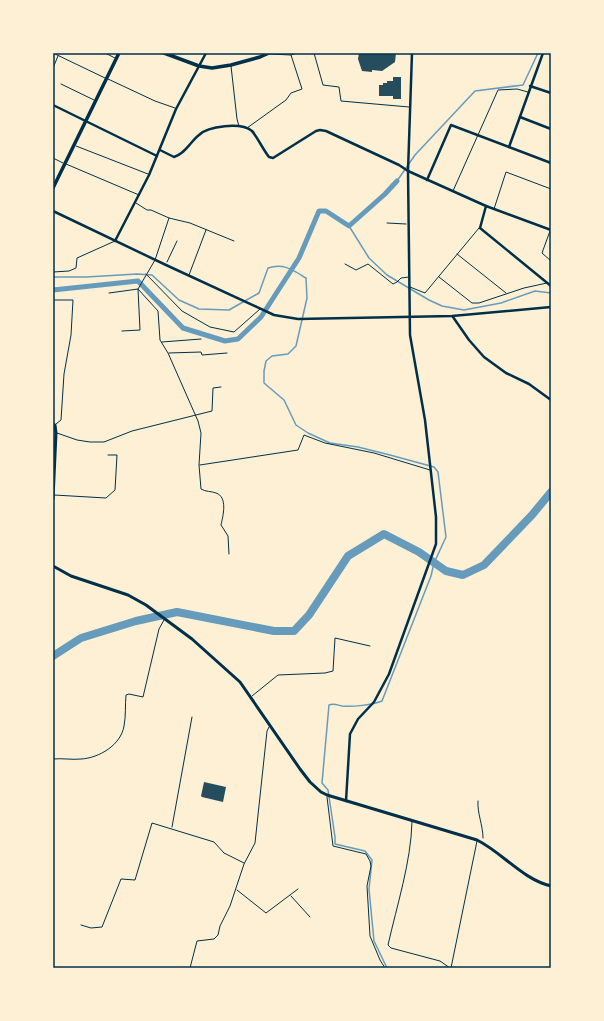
<svg xmlns="http://www.w3.org/2000/svg" width="604" height="1021" font-family="Barlow,sans-serif">
<style>
.lines{fill:none;stroke-linecap:round;stroke-linejoin:round}
.stream{stroke:#669bbc;stroke-width:1.5}
.canal{stroke:#669bbc;stroke-width:5}
.river{stroke:#669bbc;stroke-width:8}
.building{fill:#264d5e}
.path{stroke:#003049;stroke-width:1}
.service{stroke:#003049;stroke-width:1}
.minor{stroke:#003049;stroke-width:2.5}
.tertiary{stroke:#003049;stroke-width:3}
.secondary{stroke:#003049;stroke-width:3.5}
.neatline{fill:none;stroke:#003049;stroke-width:1.5}
</style>
<rect width="100%" height="100%" fill="#fdf0d5"/>
<g class="lines">
<!-- stream -->
<g class="stream">
<path d="M 397,181 L 415,155 L 475,91 L 523,85 L 538,53"/>
<path d="M 349,226 L 369,258 L 387,275 L 429,300 L 442,306 L 464,310 L 501,303 L 535,291 L 551,293"/>
<path d="M 53,277 L 86,277 L 137,274 L 152,275 L 179,300 L 199,309 L 229,310 L 259,293 L 268,268 C 284,263 293,270 306,278 L 307,298 L 296,346 L 288,354 L 272,356 L 266,361 L 264,371 L 264,383 L 284,400 L 296,425 L 308,433 L 330,443 L 358,447 L 390,455 L 434,467 L 438,472 L 446,537 L 434,563 L 431,576 L 382,701 C 373,705 352,707 342,706 C 337,705 334,703 329,705 L 322,783 L 328,790 L 335,837 L 335,844 L 365,851 L 372,860 L 369,889 L 374,941 L 387,968"/>
</g>
<!-- canal -->
<path class="canal" d="M 53,290 L 138,281 L 183,328 L 225,341 L 238,339 L 261,317 L 299,258 L 319,211 L 326,211 L 349,226 L 385,194 L 397,181"/>
<!-- river -->
<path class="river" d="M 53,656 L 81,638 L 136,621 L 177,612 L 274,631 L 294,631 L 309,615 L 348,556 L 384,534 L 419,552 L 446,571 L 463,575 L 484,565 L 532,515 L 551,492"/>
</g>
<!-- building -->
<g class="building">
<path d="M 359,53 L 396,53 L 395,62 L 382,71 L 372,70 L 372,72 L 362,71 L 358,59 Z"/>
<path d="M 393,77 L 401,77 L 401,99 L 393,99 L 393,96 L 379,96 L 379,85 L 383,85 L 383,83 L 387,83 L 387,81 L 393,81 Z"/>
<path d="M 204,782 L 226,787 L 223,802 L 202,797 L 201,796 Z"/>
</g>
<g class="lines">
<!-- path -->
<g class="path">
<path d="M 387,223 L 406,224"/>
<path d="M 167,262 L 177,241"/>
<path d="M 478,801 C 477,813 483,825 483,838"/>
<path d="M 172,827 L 192,717"/>
</g>
<!-- service -->
<g class="service">
<path d="M 53,53 L 105,78"/>
<path d="M 105,53 L 115,58"/>
<path d="M 314,53 L 323,85 L 339,87 L 341,101 L 409,107"/>
<path d="M 270,54 L 291,55 L 297,53"/>
<path d="M 231,66 L 237,119 L 239,126"/>
<path d="M 53,68 L 58,56"/>
<path d="M 108,79 L 155,101 L 175,108"/>
<path d="M 61,84 L 94,100"/>
<path d="M 247,128 L 286,100 L 291,93 L 302,89 L 291,55"/>
<path d="M 76,146 L 148,174"/>
<path d="M 53,158 L 63,163"/>
<path d="M 66,164 L 139,195"/>
<path d="M 453,191 L 498,90 L 517,89 L 528,92"/>
<path d="M 136,203 L 147,210 L 151,210 L 169,218 L 190,223 L 234,241"/>
<path d="M 494,209 L 506,172 L 551,189"/>
<path d="M 550,231 L 542,253 L 551,261"/>
<path d="M 457,254 L 506,293"/>
<path d="M 345,264 L 356,270 L 368,264 L 393,284 L 397,282 L 401,278 L 409,277"/>
<path d="M 53,272 L 69,271 L 76,268 L 77,258 L 115,241"/>
<path d="M 146,274 L 182,311 L 210,327 L 234,332 L 260,309"/>
<path d="M 189,275 L 206,230"/>
<path d="M 439,277 L 472,303 L 479,303 L 524,288 L 547,283"/>
<path d="M 410,287 L 425,293 L 479,228"/>
<path d="M 109,293 L 138,289 L 158,311 L 160,340 L 168,353 L 198,421 L 201,433 L 199,465 L 201,489 C 206,492 211,491 216,493 C 228,497 223,516 221,525 L 228,536 L 229,554"/>
<path d="M 53,300 L 73,300 L 71,335 L 64,374 L 61,420 L 56,424"/>
<path d="M 122,331 L 140,330 L 138,289 L 155,260 L 169,218"/>
<path d="M 162,342 L 201,339"/>
<path d="M 169,353 L 201,352 L 202,355 L 227,353"/>
<path d="M 57,433 L 77,440 L 90,442 L 104,442 L 132,431 L 212,411 L 213,388 L 221,387"/>
<path d="M 200,465 L 298,450 L 304,435 L 325,443 L 374,453 L 430,470"/>
<path d="M 54,495 L 106,498 L 115,490 L 117,455 L 108,455"/>
<path d="M 252,696 L 278,675 L 325,673 L 333,671 L 335,638 L 370,646"/>
<path d="M 53,759 C 62,758 72,760 81,759 C 99,758 121,745 124,726 C 126,716 125,705 126,695 L 129,694 L 143,697 L 159,629 L 164,620"/>
<path d="M 327,797 L 333,846 L 366,854 L 370,861 L 371,866 L 367,886 L 370,936 L 380,960 L 385,968"/>
<path d="M 412,822 C 411,862 397,905 388,945 L 391,948 L 440,961 L 450,968"/>
<path d="M 237,890 L 266,913 L 298,889"/>
<path d="M 291,896 L 310,917"/>
<path d="M 81,925 L 91,928 L 102,927 L 121,879 L 135,880 L 152,823 L 214,842 L 224,853 L 244,863"/>
<path d="M 190,968 L 197,941 L 214,939 L 218,935 L 220,926 L 230,906 L 244,864 L 255,843 L 267,731 L 269,727"/>
<path d="M 451,968 L 477,841"/>
</g>
<!-- minor -->
<g class="minor">
<path d="M 530,86 L 551,93"/>
<path d="M 53,105 L 157,156"/>
<path d="M 520,117 L 551,129"/>
<path d="M 509,147 L 543,53"/>
<path d="M 160,150 L 174,157 C 186,153 190,142 199,135 C 208,126 241,122 252,131 C 256,135 264,151 269,157 L 273,158 L 316,131 L 320,130 L 326,131 L 399,165 L 408,171 L 486,206 L 480,228 L 551,286"/>
<path d="M 427,180 L 451,125 L 551,163"/>
<path d="M 486,206 L 551,230"/>
<path d="M 53,211 L 166,265 L 274,315 L 298,319 L 452,316 L 551,307"/>
<path d="M 115,241 L 149,175 L 176,109 L 206,53"/>
<path d="M 453,317 L 469,340 L 484,357 L 506,373 L 529,384 L 551,400"/>
<path d="M 346,801 L 350,734 L 358,719 L 374,702 L 389,674 L 436,544 L 436,517 L 425,420 L 410,335 L 408,171 L 412,53"/>
</g>
<!-- tertiary -->
<g class="tertiary">
<path d="M 53,424 L 55,425 L 56,433 L 53,499"/>
<path d="M 53,566 L 71,576 L 128,595 L 146,605 L 192,639 L 240,682 L 300,769 L 310,782 L 321,792 L 327,795 L 477,840 C 503,853 522,879 551,886"/>
</g>
<!-- secondary -->
<g class="secondary">
<path d="M 164,53 L 199,66 L 212,68 L 231,65 L 260,57 L 269,53"/>
<path d="M 53,188 L 119,53"/>
</g>
</g>
<!-- border -->
<rect width="604" height="1021" fill="none" stroke="#fdf0d5" stroke-width="108"/>
<rect x="54" y="54" width="496" height="913" class="neatline"/>
</svg>
